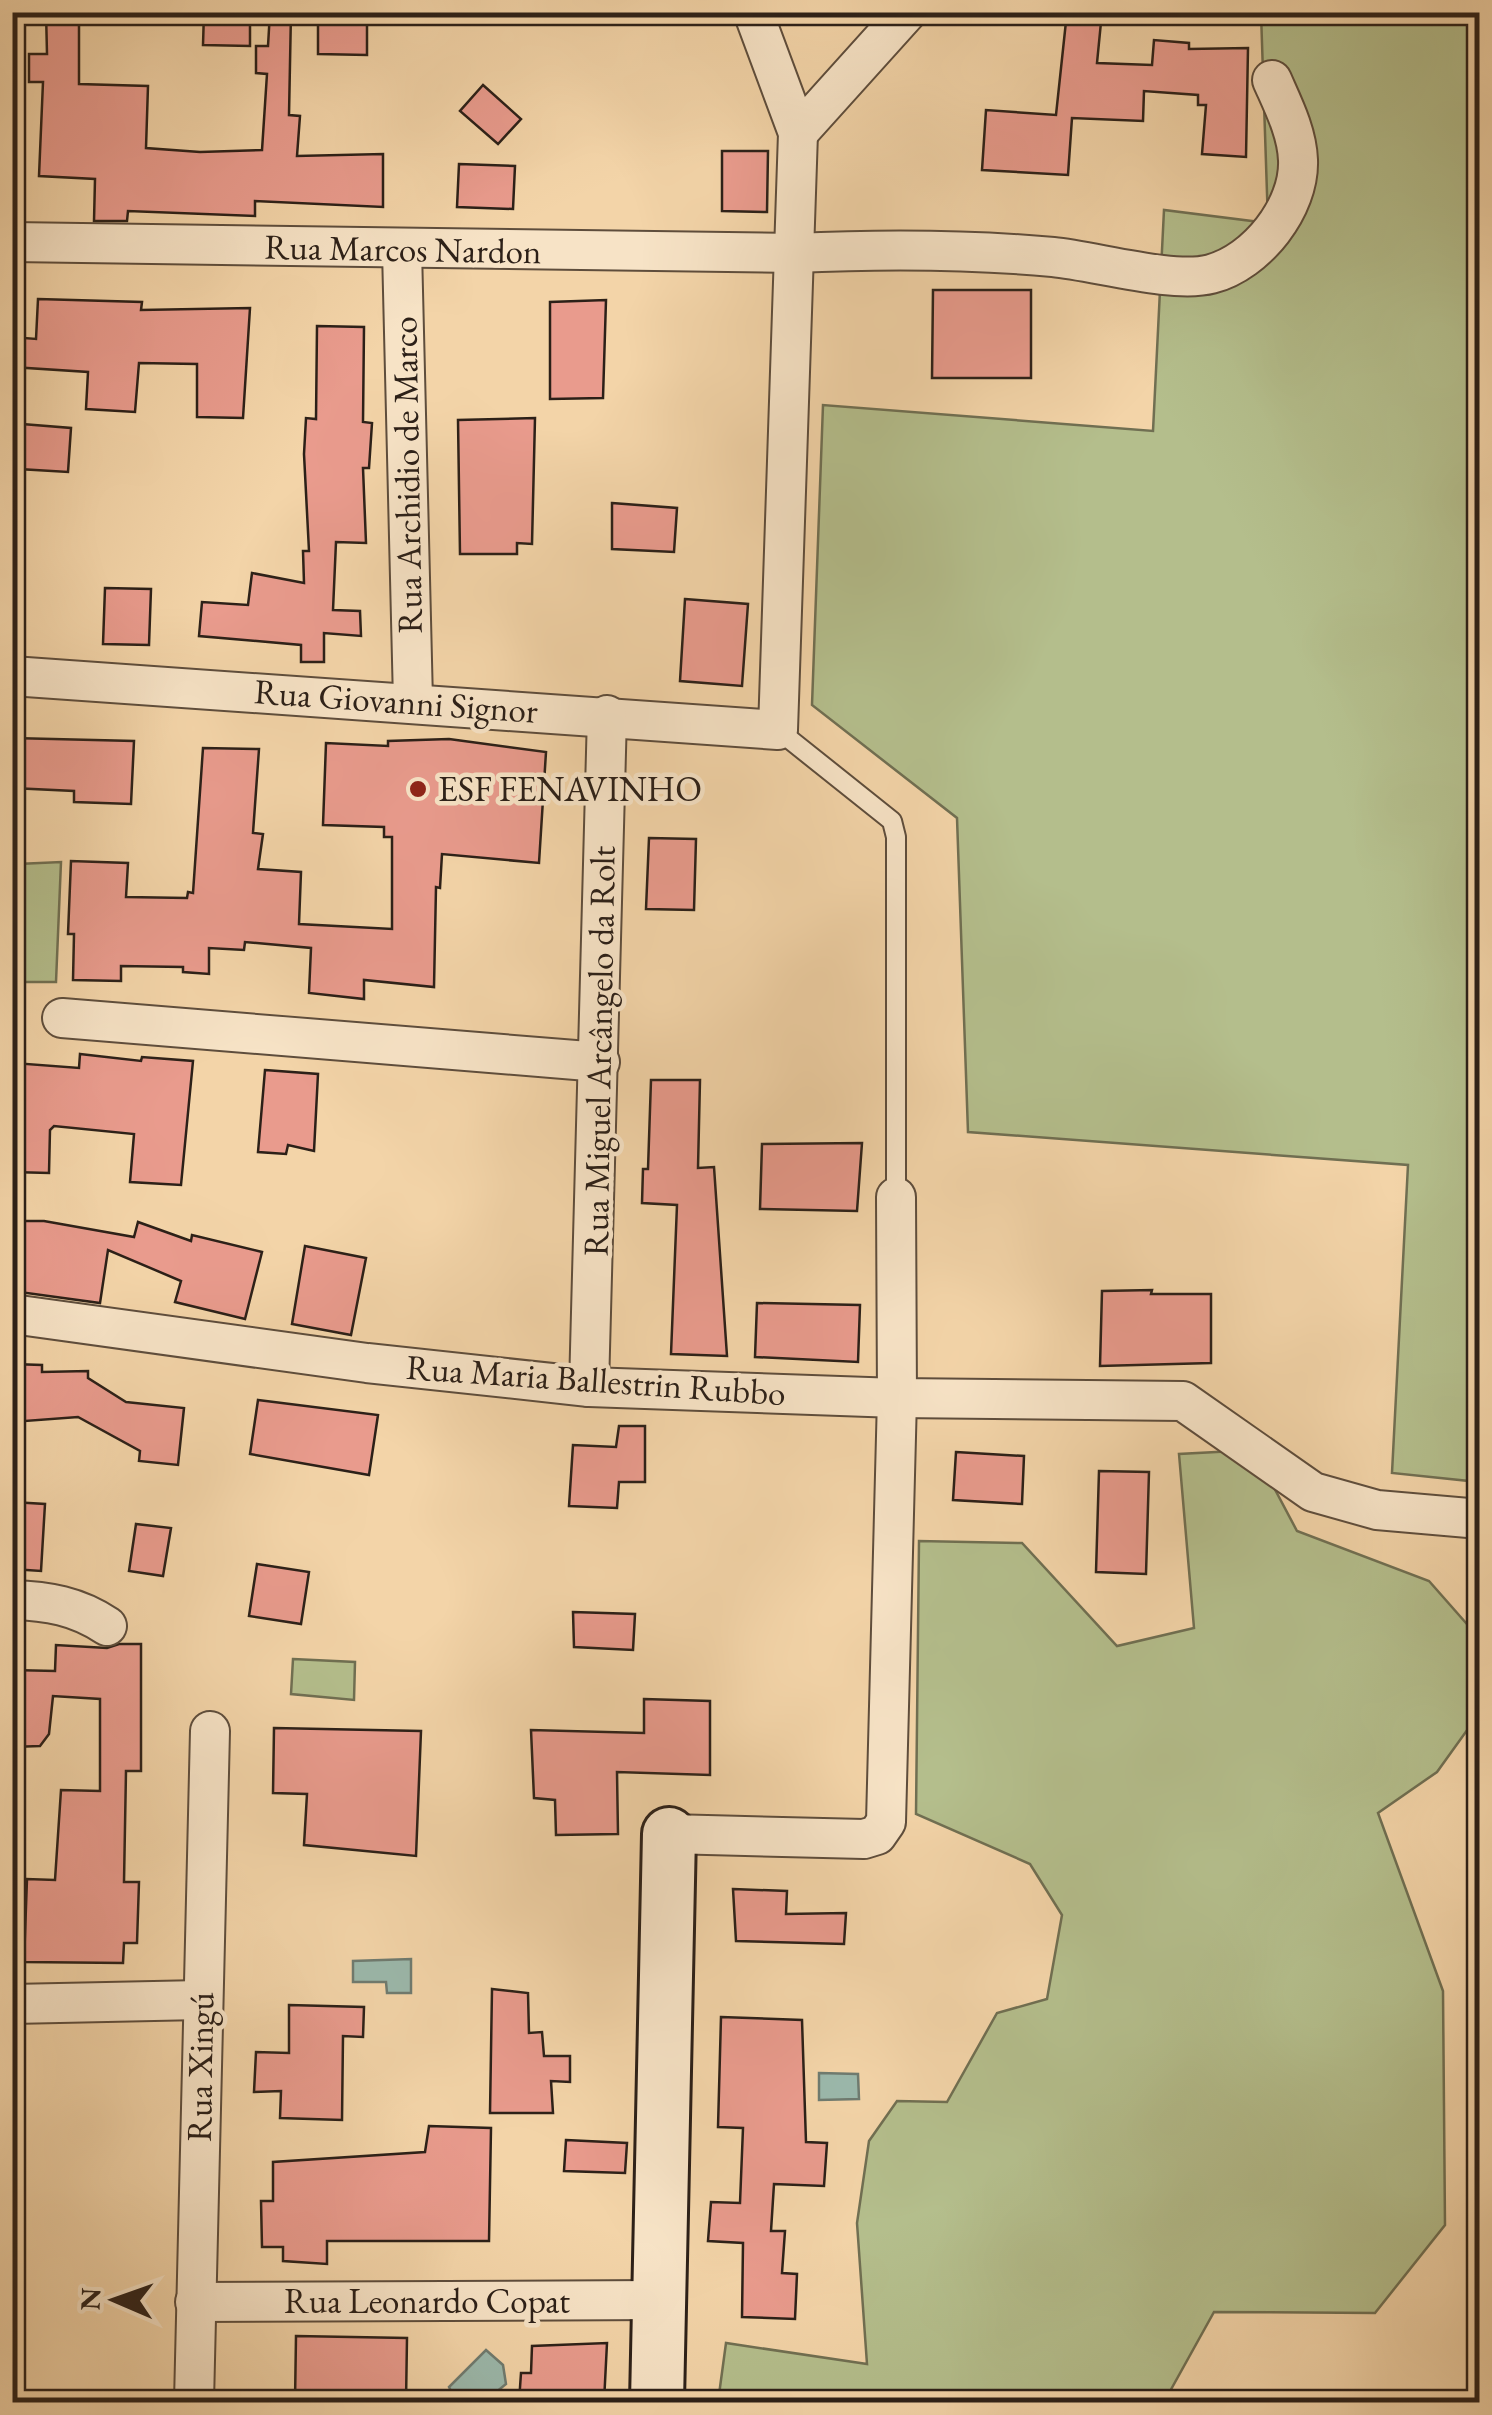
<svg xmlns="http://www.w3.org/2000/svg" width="1492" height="2415" font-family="'EB Garamond',serif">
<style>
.green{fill:#b4be8c;stroke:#706f52;stroke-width:2.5}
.water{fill:#9bb8ab;stroke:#6f7b70;stroke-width:2.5}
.building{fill:#e99b8d;stroke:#2c2018;stroke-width:2.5}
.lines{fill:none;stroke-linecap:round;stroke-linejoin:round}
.lane-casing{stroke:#5e4d3c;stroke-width:22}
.street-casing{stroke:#5e4d3c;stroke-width:42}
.secondary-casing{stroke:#2c2018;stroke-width:58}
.lane{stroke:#f7e3c6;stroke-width:18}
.street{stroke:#f7e3c6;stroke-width:38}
.secondary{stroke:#f7e3c6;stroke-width:52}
.poi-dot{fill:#8f2418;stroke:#f7e3c6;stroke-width:4}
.labels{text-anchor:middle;stroke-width:9;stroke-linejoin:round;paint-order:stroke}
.street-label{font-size:35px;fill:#2c2018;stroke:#f7e3c6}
.poi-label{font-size:35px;fill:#2c2018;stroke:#f7e3c6;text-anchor:start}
</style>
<rect width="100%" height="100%" fill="#f3d4a8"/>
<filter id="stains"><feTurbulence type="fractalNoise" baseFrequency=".002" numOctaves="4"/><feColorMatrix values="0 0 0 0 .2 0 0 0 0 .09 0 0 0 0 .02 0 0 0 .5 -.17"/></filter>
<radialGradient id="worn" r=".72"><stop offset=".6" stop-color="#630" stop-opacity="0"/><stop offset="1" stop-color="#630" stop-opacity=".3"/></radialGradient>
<!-- green -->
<g class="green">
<path d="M 1261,13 L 1479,13 L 1479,1482 L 1392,1473 L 1408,1165 L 968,1132 L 957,818 L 812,705 L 823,405 L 1153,431 L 1164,210 L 1268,223 Z"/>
<path d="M 61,862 L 56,982 L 15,982 L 18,864 Z"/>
<path d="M 1254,1450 L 1297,1531 L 1429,1581 L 1473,1631 L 1478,1715 L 1437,1772 L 1378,1813 L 1443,1991 L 1445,2225 L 1375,2313 L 1214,2312 L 1164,2402 L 718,2402 L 726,2343 L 867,2364 L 857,2223 L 869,2141 L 897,2101 L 947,2102 L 997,2013 L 1047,1999 L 1062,1915 L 1030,1864 L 916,1814 L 919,1541 L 1022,1543 L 1117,1646 L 1194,1628 L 1179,1454 Z"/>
<path d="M 293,1659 L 355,1662 L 354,1700 L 291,1694 Z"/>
</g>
<!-- water -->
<g class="water">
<path d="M 411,1959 L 411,1993 L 387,1993 L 386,1982 L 353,1982 L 353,1961 Z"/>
<path d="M 819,2073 L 858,2074 L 859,2099 L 819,2100 Z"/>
<path d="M 486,2350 L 503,2365 L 506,2384 L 495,2393 L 479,2392 L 467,2402 L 457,2402 L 449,2387 Z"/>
</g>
<!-- building -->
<g class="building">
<path d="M 46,12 L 79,12 L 79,84 L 148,86 L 146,148 L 200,152 L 262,150 L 267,74 L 256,73 L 256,46 L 268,46 L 270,12 L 291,12 L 289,115 L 300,116 L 297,156 L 383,154 L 383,207 L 255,201 L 255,216 L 128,211 L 127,221 L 94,221 L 95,179 L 39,176 L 43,82 L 29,82 L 29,54 L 47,54 Z"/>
<path d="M 204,12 L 250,12 L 250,46 L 203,45 Z"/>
<path d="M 1067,12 L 1102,12 L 1097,63 L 1152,65 L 1154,40 L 1189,43 L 1189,49 L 1248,48 L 1246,157 L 1202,154 L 1206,105 L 1198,105 L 1198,95 L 1144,91 L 1143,121 L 1072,118 L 1068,175 L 982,170 L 986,110 L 1056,115 Z"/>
<path d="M 318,18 L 367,19 L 367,55 L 318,54 Z"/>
<path d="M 483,85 L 521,119 L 498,144 L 460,111 Z"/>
<path d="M 722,151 L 768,151 L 767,212 L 722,211 Z"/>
<path d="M 459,164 L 515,166 L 513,209 L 457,207 Z"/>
<path d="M 933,290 L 1031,290 L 1031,378 L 932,378 Z"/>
<path d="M 38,299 L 142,302 L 141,310 L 250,308 L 243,418 L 197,417 L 197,364 L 139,363 L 135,412 L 86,409 L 88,372 L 12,367 L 12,337 L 36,339 Z"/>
<path d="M 606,300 L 603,398 L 550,399 L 550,302 Z"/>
<path d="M 317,326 L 364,327 L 363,422 L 372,423 L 369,468 L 363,468 L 366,543 L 336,542 L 333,610 L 360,611 L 361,636 L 324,633 L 324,662 L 301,662 L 301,645 L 199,636 L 202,602 L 248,605 L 252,573 L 304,583 L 303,551 L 309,551 L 304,454 L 306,418 L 316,419 Z"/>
<path d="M 535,418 L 532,544 L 517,543 L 517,554 L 460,554 L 458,420 Z"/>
<path d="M 22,424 L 71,428 L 68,472 L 19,469 Z"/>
<path d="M 612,503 L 677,508 L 674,552 L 612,549 Z"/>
<path d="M 105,588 L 151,589 L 149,645 L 103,644 Z"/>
<path d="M 685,599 L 748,604 L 742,686 L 680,681 Z"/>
<path d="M 12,738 L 134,741 L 131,804 L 74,802 L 74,791 L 12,788 Z"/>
<path d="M 449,739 L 546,752 L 539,863 L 442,854 L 440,888 L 436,887 L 434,987 L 364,980 L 364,999 L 309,993 L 311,948 L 245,942 L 244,950 L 209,948 L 209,974 L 183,972 L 183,967 L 121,966 L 121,981 L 73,980 L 74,934 L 68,934 L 71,861 L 128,863 L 126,897 L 187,898 L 188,892 L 193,893 L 203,748 L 259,749 L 253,833 L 263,834 L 258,869 L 301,872 L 299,924 L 392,929 L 392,837 L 384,837 L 384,827 L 323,825 L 326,743 L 388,746 L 388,741 Z"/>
<path d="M 649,838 L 696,839 L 694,910 L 646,909 Z"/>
<path d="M 80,1054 L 141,1061 L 142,1057 L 193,1061 L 181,1185 L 130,1182 L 134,1134 L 54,1126 L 50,1130 L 49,1173 L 12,1172 L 14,1063 L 79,1068 Z"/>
<path d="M 265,1070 L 318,1074 L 314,1151 L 288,1145 L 286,1154 L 258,1152 Z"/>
<path d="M 651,1080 L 700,1080 L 698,1168 L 714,1167 L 727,1356 L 671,1354 L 677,1205 L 642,1203 L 643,1169 L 648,1169 Z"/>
<path d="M 862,1143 L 857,1211 L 760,1209 L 762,1144 Z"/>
<path d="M 12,1221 L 44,1221 L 134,1237 L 138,1222 L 191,1241 L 192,1235 L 262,1252 L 245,1319 L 175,1302 L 181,1281 L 108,1250 L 100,1303 L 12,1291 Z"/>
<path d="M 305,1246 L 366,1258 L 351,1335 L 292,1324 Z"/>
<path d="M 1152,1290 L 1151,1294 L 1211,1294 L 1211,1363 L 1100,1366 L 1102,1291 Z"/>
<path d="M 757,1303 L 860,1305 L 858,1362 L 755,1357 Z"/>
<path d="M 12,1364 L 42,1365 L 42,1372 L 88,1371 L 88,1378 L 126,1402 L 184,1408 L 178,1465 L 139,1461 L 140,1451 L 78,1417 L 12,1422 Z"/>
<path d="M 258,1400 L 378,1415 L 369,1475 L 250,1454 Z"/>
<path d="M 619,1426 L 645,1426 L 645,1482 L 619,1482 L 617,1508 L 569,1506 L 573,1445 L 616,1447 Z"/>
<path d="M 956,1452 L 1024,1456 L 1022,1504 L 953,1500 Z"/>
<path d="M 1099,1471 L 1149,1472 L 1146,1574 L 1096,1572 Z"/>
<path d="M 12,1502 L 45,1504 L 41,1571 L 12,1569 Z"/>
<path d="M 136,1524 L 171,1528 L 163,1576 L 129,1571 Z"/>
<path d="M 257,1564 L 309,1572 L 301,1624 L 249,1616 Z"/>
<path d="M 573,1612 L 635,1614 L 633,1650 L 574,1647 Z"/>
<path d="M 119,1644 L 141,1644 L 141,1771 L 126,1771 L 124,1882 L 139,1882 L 137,1943 L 124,1943 L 123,1963 L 24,1962 L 27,1879 L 55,1880 L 61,1790 L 100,1791 L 100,1699 L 53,1696 L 49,1734 L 40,1746 L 12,1747 L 12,1670 L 55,1671 L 56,1645 L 107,1648 Z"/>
<path d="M 644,1699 L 710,1701 L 710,1775 L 617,1772 L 618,1834 L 556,1835 L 555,1800 L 534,1798 L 531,1730 L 644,1733 Z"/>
<path d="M 274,1728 L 421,1731 L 416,1856 L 304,1845 L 307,1794 L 273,1793 Z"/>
<path d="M 733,1889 L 787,1891 L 786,1914 L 846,1913 L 844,1944 L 736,1941 Z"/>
<path d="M 492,1989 L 528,1993 L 529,2033 L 542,2032 L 544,2056 L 570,2056 L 570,2082 L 551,2081 L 553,2113 L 490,2113 Z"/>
<path d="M 289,2005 L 364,2007 L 363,2037 L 343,2036 L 342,2120 L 280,2118 L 281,2091 L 254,2092 L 256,2052 L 289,2053 Z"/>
<path d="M 721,2017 L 802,2020 L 806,2142 L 827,2143 L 824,2186 L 774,2184 L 771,2231 L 785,2231 L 782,2273 L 797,2274 L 795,2319 L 742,2317 L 743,2243 L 708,2241 L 711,2202 L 740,2203 L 743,2128 L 718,2127 Z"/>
<path d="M 429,2126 L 491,2128 L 489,2241 L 327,2241 L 327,2264 L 283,2261 L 283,2247 L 262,2247 L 261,2201 L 273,2201 L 273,2162 L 425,2152 Z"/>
<path d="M 566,2140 L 627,2143 L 625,2173 L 564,2171 Z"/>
<path d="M 296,2336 L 407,2338 L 406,2402 L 295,2402 Z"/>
<path d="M 607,2343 L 604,2402 L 519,2402 L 521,2373 L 531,2373 L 532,2346 Z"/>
</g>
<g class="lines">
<defs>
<path id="lane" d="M 778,730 L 892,821 L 896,837 L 896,1197"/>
<g id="street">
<path d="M 798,133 L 907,12"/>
<path d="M 12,242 L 794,253 C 881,249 966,249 1053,257 C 1095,261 1173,284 1211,274 C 1257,262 1300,207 1298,160 C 1297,132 1283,105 1272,80"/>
<path d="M 402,250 L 413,701"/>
<path d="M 12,676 L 778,730 L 798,133 L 753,12"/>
<path d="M 62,1018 L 600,1062"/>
<path d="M 12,1314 L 367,1363 L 589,1387 L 897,1398 L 1183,1401 L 1313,1492 L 1377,1510 L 1480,1519"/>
<path d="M 589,1387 L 607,715"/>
<path d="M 12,1600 C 48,1601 77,1606 107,1626"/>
<path d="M 669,1834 L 864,1839 L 877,1835 L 886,1822 L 897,1398 L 896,1197"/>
<path d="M 12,2004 L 201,2000"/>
<path d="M 195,2302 L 658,2300"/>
<path d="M 194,2402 L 210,1731"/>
</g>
<path id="secondary" d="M 657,2402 L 669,1834"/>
</defs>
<!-- lane casing -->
<use href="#lane" class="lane-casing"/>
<!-- street casing -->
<use href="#street" class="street-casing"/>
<!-- secondary casing -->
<use href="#secondary" class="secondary-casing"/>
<!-- lane -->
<use href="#lane" class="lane"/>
<!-- street -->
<use href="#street" class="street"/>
<!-- secondary -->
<use href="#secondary" class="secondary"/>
</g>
<!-- markers -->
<circle class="poi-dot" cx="418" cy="789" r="10"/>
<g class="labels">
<!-- street labels -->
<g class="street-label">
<text transform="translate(403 249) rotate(1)" y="12">Rua Marcos Nardon</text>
<text transform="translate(407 475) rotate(-91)" y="12">Rua Archidio de Marco</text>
<text transform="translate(396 701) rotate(4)" y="12">Rua Giovanni Signor</text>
<text transform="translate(599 1051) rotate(-89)" y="12">Rua Miguel Arcângelo da Rolt</text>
<text transform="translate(596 1380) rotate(4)" y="12">Rua Maria Ballestrin Rubbo</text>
<text transform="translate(200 2067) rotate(-89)" y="12">Rua Xingú</text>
<text x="427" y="2313">Rua Leonardo Copat</text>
</g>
<!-- poi labels -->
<g class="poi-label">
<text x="438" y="801">ESF FENAVINHO</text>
</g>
</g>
<!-- margin -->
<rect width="1492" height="2415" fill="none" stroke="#f3d4a8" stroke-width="50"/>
<rect x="15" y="15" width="1462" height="2385" fill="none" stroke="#2c2018" stroke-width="5"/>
<rect x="25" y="25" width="1442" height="2365" fill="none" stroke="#2c2018" stroke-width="2.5"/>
<!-- north arrow -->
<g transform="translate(115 2300) rotate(272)" stroke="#f7e3c6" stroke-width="8" paint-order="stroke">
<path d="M0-8L18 38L0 25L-18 38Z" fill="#2c2018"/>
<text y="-15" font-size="28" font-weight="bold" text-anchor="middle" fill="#2c2018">N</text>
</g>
<rect width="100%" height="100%" filter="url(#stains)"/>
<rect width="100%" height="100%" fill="url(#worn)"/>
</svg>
